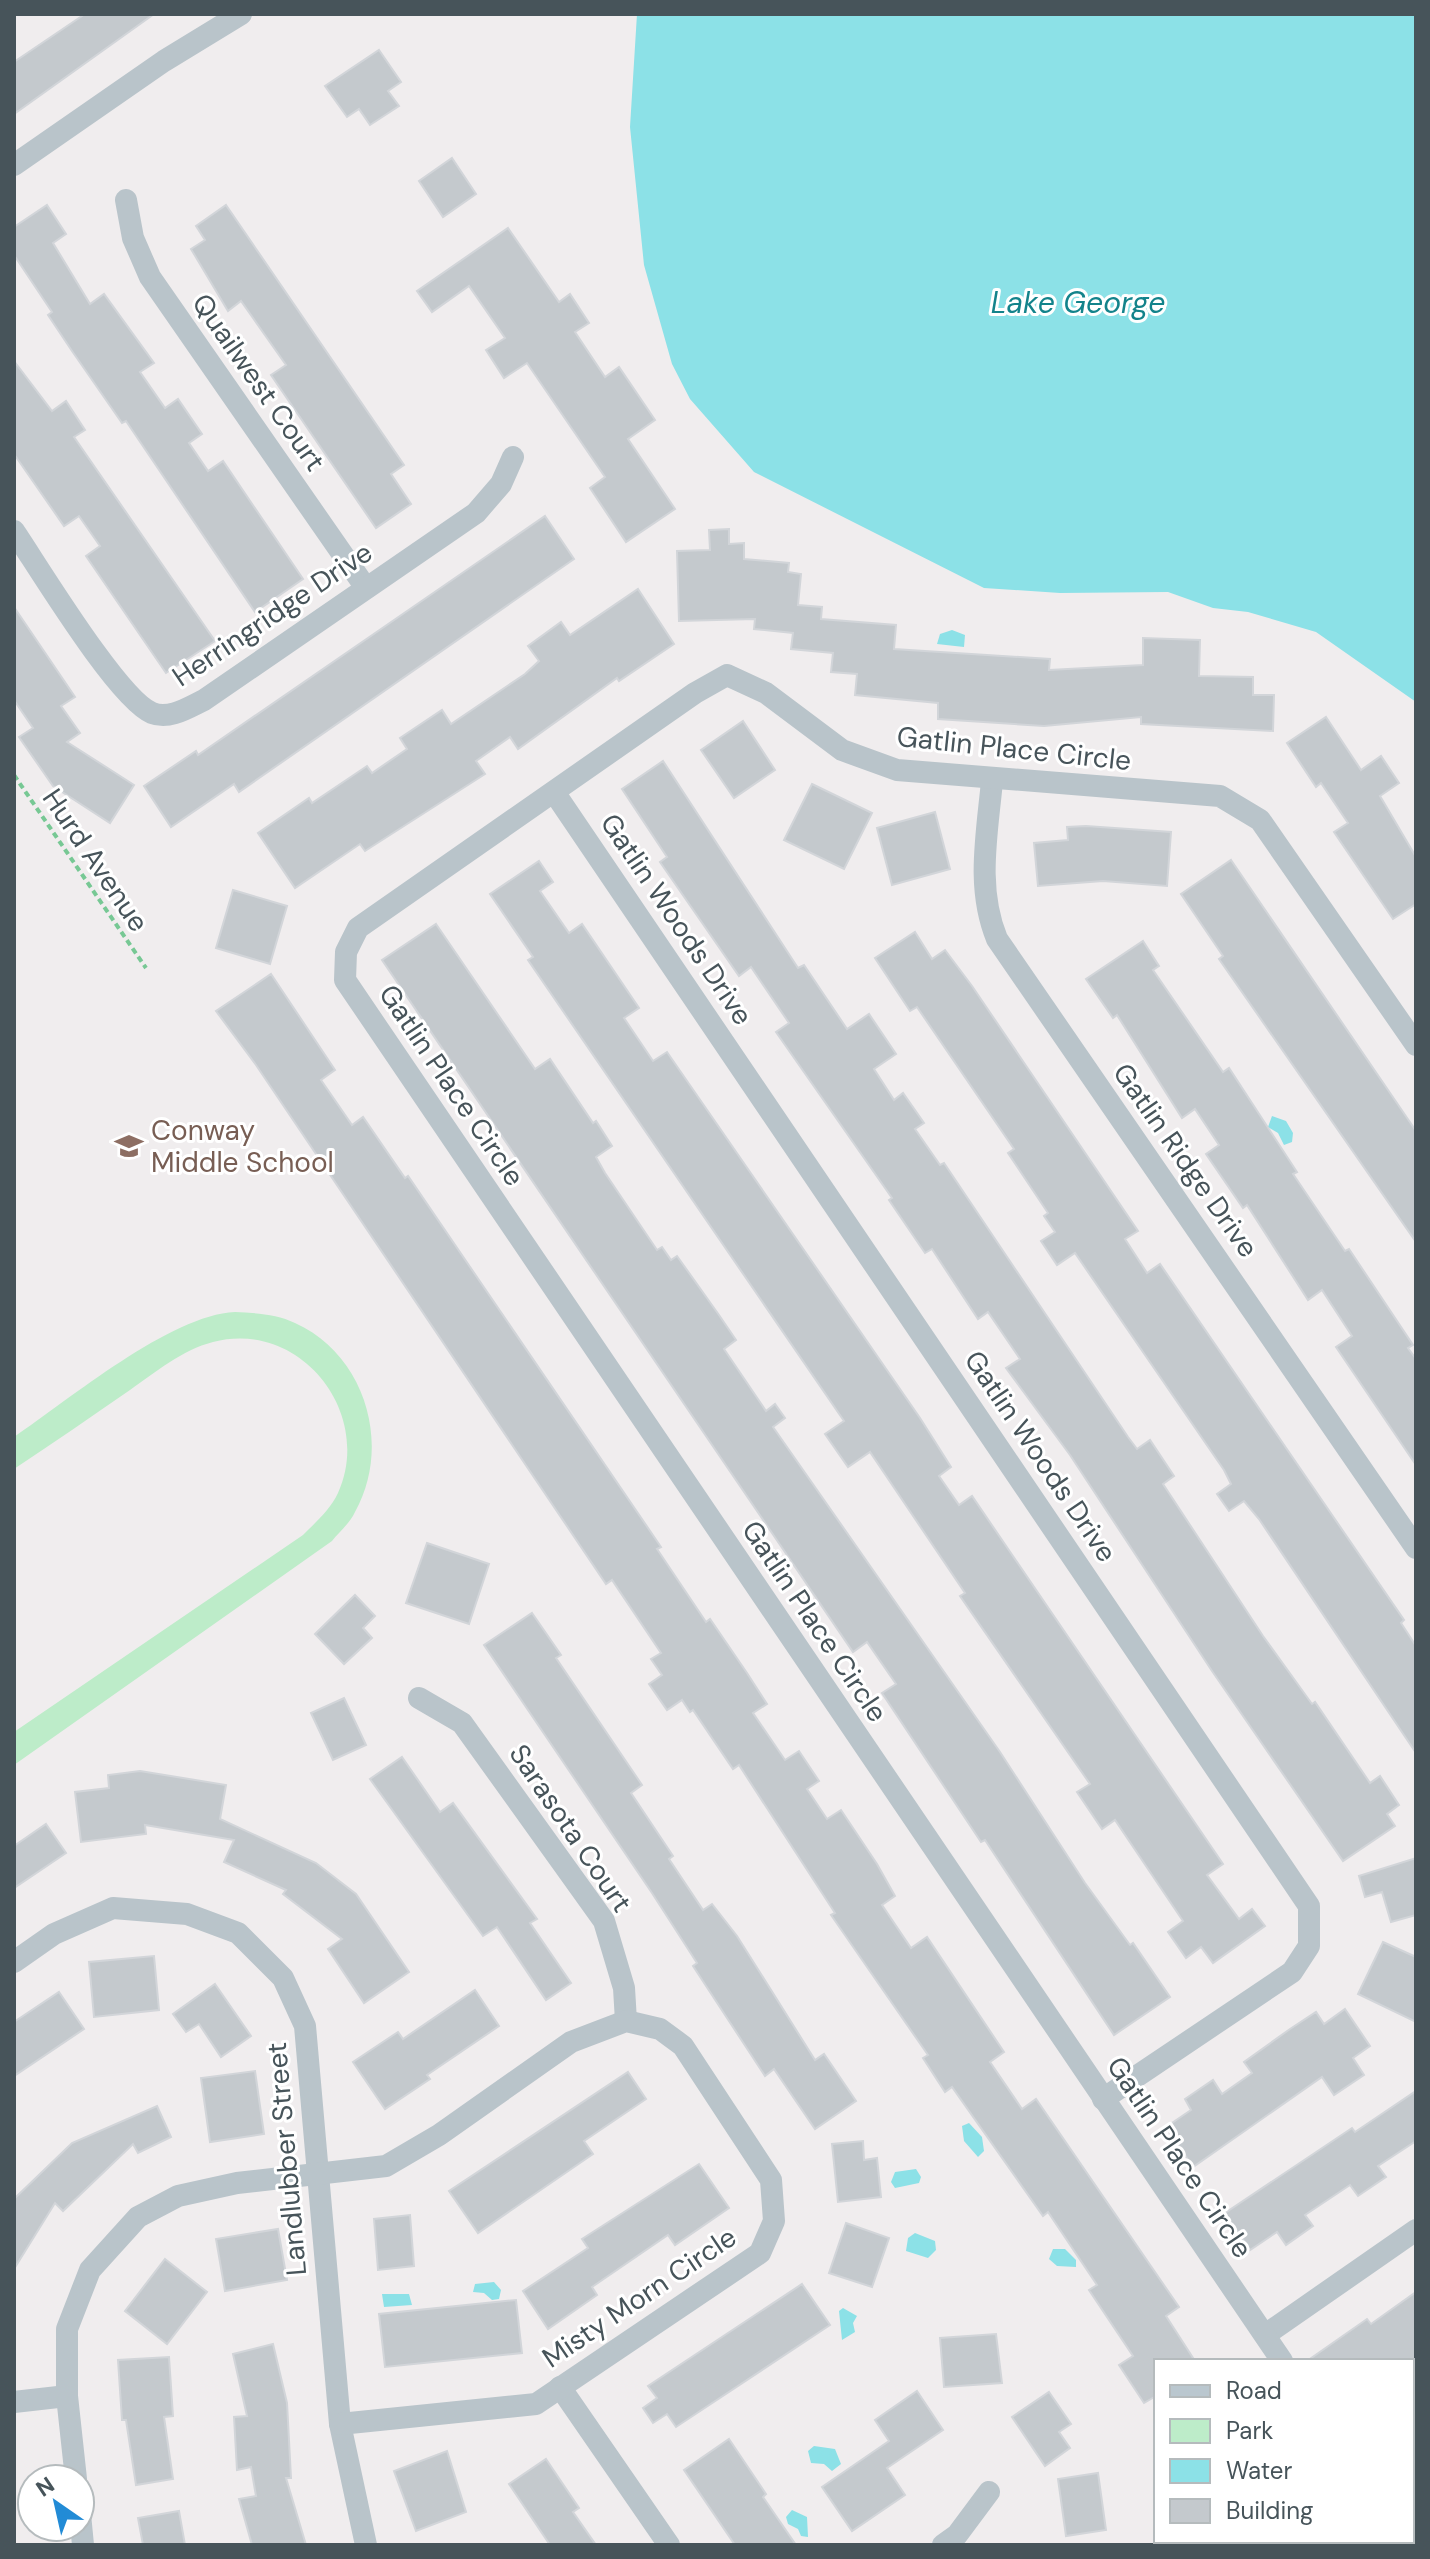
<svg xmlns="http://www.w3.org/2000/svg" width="1430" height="2559" font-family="'DM Sans',sans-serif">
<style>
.green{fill:#bdecc9}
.water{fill:#8ce1e7}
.building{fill:#c4c9cd;stroke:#d2d5d9;stroke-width:2}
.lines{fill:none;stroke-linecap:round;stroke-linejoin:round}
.path{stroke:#77c894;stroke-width:4;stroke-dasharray:6 4;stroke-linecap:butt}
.street{stroke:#b9c4ca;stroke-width:22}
.secondary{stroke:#bac7cf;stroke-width:30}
.labels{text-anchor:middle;stroke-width:6;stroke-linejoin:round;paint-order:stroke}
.street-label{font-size:28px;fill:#47545a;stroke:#fff}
.education-label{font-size:28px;fill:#785e54;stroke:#fff;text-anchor:start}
.water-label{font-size:30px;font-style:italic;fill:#13838b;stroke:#fff}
</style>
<rect width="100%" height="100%" fill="#f0edee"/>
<!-- green -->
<path class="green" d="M 235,1312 C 255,1313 277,1314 295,1323 C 366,1355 392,1446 355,1512 C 350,1523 339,1532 332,1541 L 14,1765 L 14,1732 L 303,1535 C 315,1523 330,1510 338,1493 C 374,1413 300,1319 213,1342 C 182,1350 156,1372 130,1390 C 91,1417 53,1443 14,1469 L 14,1437 C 70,1399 170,1315 235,1312 Z"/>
<!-- water -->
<g class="water">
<path d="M 637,14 L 1416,14 L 1416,702 L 1316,632 L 1248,612 L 1213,608 L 1168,592 L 1060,593 L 984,588 L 754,472 L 690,399 L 672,364 L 644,265 L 630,127 Z"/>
<path d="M 952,630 L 965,635 L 964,647 L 937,644 L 940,634 Z"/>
<path d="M 1272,1116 L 1286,1121 L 1293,1133 L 1292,1142 L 1284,1145 L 1278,1133 L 1268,1127 Z"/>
<path d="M 969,2123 L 982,2137 L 984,2151 L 978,2157 L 964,2141 L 962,2126 Z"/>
<path d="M 916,2169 L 921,2177 L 919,2183 L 895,2188 L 891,2182 L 895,2172 Z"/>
<path d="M 915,2233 L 935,2241 L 936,2250 L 928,2258 L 906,2251 L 908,2238 Z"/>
<path d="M 1053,2249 L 1065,2249 L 1076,2260 L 1076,2267 L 1057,2266 L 1049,2259 Z"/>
<path d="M 494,2282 L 501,2290 L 499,2299 L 492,2300 L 484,2293 L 473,2292 L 475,2284 Z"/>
<path d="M 382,2294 L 409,2294 L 412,2305 L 384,2307 Z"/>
<path d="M 843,2308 L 857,2316 L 853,2323 L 855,2332 L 842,2340 L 839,2311 Z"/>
<path d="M 814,2446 L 835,2449 L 841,2464 L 832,2471 L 824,2464 L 811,2463 L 808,2451 Z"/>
<path d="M 792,2510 L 807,2517 L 808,2537 L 801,2536 L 798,2529 L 788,2524 L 786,2517 Z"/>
</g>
<!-- building -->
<g class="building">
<path d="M 85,14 L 154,14 L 14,114 L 14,62 Z"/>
<path d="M 379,50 L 401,82 L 388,91 L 399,106 L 370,125 L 359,109 L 347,117 L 325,86 Z"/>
<path d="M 452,158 L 476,194 L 443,217 L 419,181 Z"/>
<path d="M 47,205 L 66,234 L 53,243 L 90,304 L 104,294 L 154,363 L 140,372 L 165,408 L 178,399 L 202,434 L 189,443 L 208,471 L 223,461 L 303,579 L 255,612 L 126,421 L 122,423 L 72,351 L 48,315 L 52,312 L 14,255 L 14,227 Z"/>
<path d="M 226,205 L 404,465 L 391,474 L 411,504 L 376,528 L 271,375 L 286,365 L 241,301 L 228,311 L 191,249 L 205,240 L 196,226 Z"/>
<path d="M 508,228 L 559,302 L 570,294 L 589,323 L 575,332 L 605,377 L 619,367 L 655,420 L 628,439 L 675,509 L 626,542 L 590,488 L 605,477 L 527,363 L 504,378 L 486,350 L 505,338 L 469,286 L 432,312 L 417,291 Z"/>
<path d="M 14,361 L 52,411 L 66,401 L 85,430 L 74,437 L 215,641 L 166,673 L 86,556 L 100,546 L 79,516 L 64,526 L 14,454 Z"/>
<path d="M 545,516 L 574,559 L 239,792 L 234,784 L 171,827 L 144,786 L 196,751 L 198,755 Z"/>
<path d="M 729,529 L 729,544 L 744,543 L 744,559 L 789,563 L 788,572 L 801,574 L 798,605 L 822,607 L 821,619 L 896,625 L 894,649 L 1050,659 L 1049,670 L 1143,665 L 1143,638 L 1200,640 L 1199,676 L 1253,677 L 1253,695 L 1274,695 L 1273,731 L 1141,724 L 1141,717 L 1044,726 L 938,719 L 938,703 L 855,695 L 857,674 L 831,672 L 833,653 L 791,649 L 793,633 L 754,629 L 755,619 L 679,621 L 677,551 L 710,550 L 709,530 Z"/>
<path d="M 638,589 L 674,644 L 619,681 L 617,678 L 518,749 L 510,737 L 476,761 L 485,774 L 365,851 L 360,844 L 295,888 L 258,833 L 309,798 L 312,803 L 367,766 L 372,773 L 407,749 L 400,738 L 442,710 L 451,724 L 525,674 L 539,661 L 528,646 L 561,622 L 570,635 Z"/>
<path d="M 14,607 L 75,697 L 61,706 L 80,733 L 67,742 L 134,785 L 110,823 L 53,786 L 19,737 L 33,728 L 14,700 Z"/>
<path d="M 1326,717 L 1361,770 L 1381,756 L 1399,783 L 1380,796 L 1416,857 L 1416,904 L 1393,919 L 1334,832 L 1348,823 L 1321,783 L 1316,787 L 1287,743 Z"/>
<path d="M 743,721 L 775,770 L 734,798 L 701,750 Z"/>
<path d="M 663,761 L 798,968 L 804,965 L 847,1029 L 869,1014 L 896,1054 L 874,1069 L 894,1100 L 903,1093 L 924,1123 L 915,1129 L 940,1165 L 944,1163 L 1128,1437 L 1137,1449 L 1150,1440 L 1174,1476 L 1163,1484 L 1263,1636 L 1312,1704 L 1315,1702 L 1370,1783 L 1380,1776 L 1399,1805 L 1387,1814 L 1395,1826 L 1343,1861 L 1212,1671 L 1070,1455 L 1006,1368 L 1020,1359 L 988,1312 L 978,1319 L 932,1249 L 925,1253 L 889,1200 L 892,1198 L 776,1032 L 789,1023 L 751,967 L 739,976 L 660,862 L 667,857 L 622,789 Z"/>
<path d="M 812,784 L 872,813 L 844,869 L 784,840 Z"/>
<path d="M 935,812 L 950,869 L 892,885 L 877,828 Z"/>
<path d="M 1086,826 L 1171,832 L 1167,886 L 1103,881 L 1038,886 L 1034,843 L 1068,840 L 1067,827 Z"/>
<path d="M 1231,860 L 1416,1131 L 1416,1242 L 1219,959 L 1223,956 L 1181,894 Z"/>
<path d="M 539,861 L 553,882 L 540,891 L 569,933 L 582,924 L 639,1008 L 624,1018 L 653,1061 L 667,1052 L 920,1418 L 951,1467 L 939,1476 L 959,1505 L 972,1496 L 1223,1864 L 1207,1875 L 1239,1919 L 1252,1909 L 1265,1926 L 1213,1963 L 1201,1947 L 1186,1958 L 1168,1932 L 1183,1921 L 1115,1820 L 1102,1829 L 1077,1792 L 1090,1784 L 960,1596 L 965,1593 L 870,1452 L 848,1467 L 825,1434 L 844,1421 L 528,960 L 533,957 L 490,894 Z"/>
<path d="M 233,890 L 287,906 L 270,964 L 216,948 Z"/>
<path d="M 436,924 L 535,1069 L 550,1059 L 593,1123 L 596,1121 L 612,1146 L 596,1157 L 605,1173 L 657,1250 L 662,1247 L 671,1260 L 677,1256 L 719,1315 L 736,1340 L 724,1349 L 766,1411 L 775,1404 L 785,1418 L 773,1427 L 1000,1752 L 1085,1883 L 1130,1945 L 1133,1943 L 1170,1997 L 1114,2035 L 985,1840 L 981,1842 L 882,1693 L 896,1684 L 867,1642 L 853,1652 L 382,960 Z"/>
<path d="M 915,932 L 932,959 L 945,950 L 972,986 L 1138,1231 L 1125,1239 L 1147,1273 L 1160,1264 L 1404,1620 L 1401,1623 L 1416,1646 L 1416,1753 L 1259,1519 L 1244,1501 L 1229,1511 L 1217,1494 L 1231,1484 L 1224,1470 L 1075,1253 L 1057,1265 L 1041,1241 L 1055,1232 L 1044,1216 L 1048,1213 L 1008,1153 L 1014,1149 L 917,1007 L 910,1011 L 875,958 Z"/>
<path d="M 1143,941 L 1159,966 L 1153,970 L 1223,1072 L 1229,1068 L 1297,1172 L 1293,1174 L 1345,1251 L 1349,1249 L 1413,1345 L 1408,1348 L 1416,1359 L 1416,1465 L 1336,1347 L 1352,1336 L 1322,1290 L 1308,1300 L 1247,1205 L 1243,1208 L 1206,1154 L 1219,1145 L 1195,1109 L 1182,1118 L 1117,1015 L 1113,1018 L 1086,979 Z"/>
<path d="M 271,974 L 335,1070 L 321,1080 L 352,1125 L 363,1117 L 405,1178 L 408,1176 L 661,1547 L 657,1549 L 706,1622 L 710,1619 L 747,1673 L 767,1704 L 753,1713 L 785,1760 L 799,1751 L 819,1781 L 807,1789 L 827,1819 L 841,1810 L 877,1864 L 895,1896 L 882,1905 L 911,1948 L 927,1937 L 1004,2052 L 990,2062 L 1022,2109 L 1036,2099 L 1179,2307 L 1166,2316 L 1195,2361 L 1156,2361 L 1156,2396 L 1144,2403 L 1119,2365 L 1133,2356 L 1089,2290 L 1097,2285 L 1048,2212 L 1043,2216 L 952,2087 L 945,2092 L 923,2058 L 928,2055 L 831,1915 L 835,1913 L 739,1765 L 733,1769 L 693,1710 L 690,1712 L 682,1700 L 667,1710 L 649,1684 L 662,1675 L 651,1659 L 661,1653 L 612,1580 L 606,1584 L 256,1065 L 216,1011 Z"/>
<path d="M 427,1543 L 489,1564 L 469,1624 L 406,1603 Z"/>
<path d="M 355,1595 L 375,1616 L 363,1628 L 372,1638 L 344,1664 L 315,1634 Z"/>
<path d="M 532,1613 L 561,1655 L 556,1658 L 642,1785 L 631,1793 L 673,1856 L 669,1859 L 703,1910 L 712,1904 L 737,1936 L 815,2060 L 824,2054 L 856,2101 L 815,2129 L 774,2069 L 765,2076 L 693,1966 L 697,1963 L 652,1893 L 484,1645 Z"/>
<path d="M 344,1698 L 366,1745 L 333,1760 L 311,1713 Z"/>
<path d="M 402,1757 L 440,1812 L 453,1803 L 537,1919 L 530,1923 L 571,1983 L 546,2000 L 497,1927 L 483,1936 L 370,1779 Z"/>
<path d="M 140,1771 L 226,1785 L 220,1819 L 316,1863 L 356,1894 L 409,1972 L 364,2003 L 328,1949 L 342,1939 L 283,1894 L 286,1890 L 224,1862 L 234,1840 L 145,1825 L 146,1834 L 81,1842 L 75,1792 L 109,1788 L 108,1775 Z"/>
<path d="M 46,1824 L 66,1853 L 14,1888 L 14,1846 Z"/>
<path d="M 1416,1858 L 1416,1915 L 1391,1922 L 1382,1892 L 1365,1897 L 1359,1876 Z"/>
<path d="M 1383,1942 L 1416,1957 L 1416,2022 L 1358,1994 Z"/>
<path d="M 154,1956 L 159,2010 L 94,2017 L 89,1962 Z"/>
<path d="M 215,1984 L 251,2036 L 221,2057 L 199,2024 L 186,2032 L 173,2014 Z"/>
<path d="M 475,1990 L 499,2026 L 427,2075 L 430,2079 L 385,2109 L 353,2062 L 398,2032 L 403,2039 Z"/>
<path d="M 59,1992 L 84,2029 L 14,2076 L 14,2022 Z"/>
<path d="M 1345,2009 L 1370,2046 L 1353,2058 L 1364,2075 L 1334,2095 L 1322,2077 L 1193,2167 L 1166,2127 L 1191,2110 L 1185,2099 L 1213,2080 L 1222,2094 L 1252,2073 L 1244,2062 L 1290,2029 L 1316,2012 L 1324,2024 Z"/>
<path d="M 255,2071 L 264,2134 L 210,2142 L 201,2078 Z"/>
<path d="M 628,2072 L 646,2099 L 584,2141 L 593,2154 L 478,2233 L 449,2191 Z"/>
<path d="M 1416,2091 L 1416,2141 L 1378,2166 L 1386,2177 L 1358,2196 L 1350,2185 L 1305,2215 L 1313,2226 L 1286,2245 L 1277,2232 L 1250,2250 L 1225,2213 L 1352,2128 L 1355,2132 Z"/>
<path d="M 157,2106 L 171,2137 L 138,2153 L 133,2144 L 63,2211 L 55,2203 L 14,2269 L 14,2199 L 72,2143 Z"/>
<path d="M 863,2141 L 864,2160 L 877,2158 L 881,2197 L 838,2202 L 832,2144 Z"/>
<path d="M 699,2164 L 729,2208 L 675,2245 L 668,2235 L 592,2287 L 597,2295 L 548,2329 L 523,2291 L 588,2248 L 582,2239 Z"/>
<path d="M 410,2215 L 414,2266 L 378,2270 L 374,2219 Z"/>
<path d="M 846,2223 L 889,2238 L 872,2287 L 829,2273 Z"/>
<path d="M 278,2229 L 287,2280 L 225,2291 L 216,2239 Z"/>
<path d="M 165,2259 L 207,2292 L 167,2344 L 125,2311 Z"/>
<path d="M 802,2284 L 830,2325 L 676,2427 L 667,2414 L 653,2423 L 643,2408 L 657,2398 L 648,2386 Z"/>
<path d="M 1416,2292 L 1416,2361 L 1307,2361 L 1367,2319 L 1371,2324 Z"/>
<path d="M 516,2300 L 522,2353 L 385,2367 L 379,2314 Z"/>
<path d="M 996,2334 L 1002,2383 L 944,2387 L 940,2338 Z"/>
<path d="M 273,2344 L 287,2403 L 291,2478 L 286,2478 L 306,2545 L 252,2545 L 239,2499 L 256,2496 L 251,2467 L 237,2470 L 234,2417 L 247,2416 L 233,2354 Z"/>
<path d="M 169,2357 L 173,2416 L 164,2417 L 173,2479 L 136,2485 L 126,2420 L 122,2420 L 118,2360 Z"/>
<path d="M 917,2391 L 943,2430 L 887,2468 L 905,2495 L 852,2531 L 822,2487 L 889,2441 L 875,2420 Z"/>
<path d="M 1049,2392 L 1071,2424 L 1059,2432 L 1070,2448 L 1045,2466 L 1012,2417 Z"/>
<path d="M 729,2439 L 766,2494 L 763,2497 L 796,2545 L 735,2545 L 684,2470 Z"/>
<path d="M 447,2451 L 466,2512 L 416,2531 L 394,2471 Z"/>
<path d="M 546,2459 L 579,2508 L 573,2512 L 596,2545 L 550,2545 L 509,2484 Z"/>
<path d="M 1098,2473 L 1106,2530 L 1066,2536 L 1058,2479 Z"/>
<path d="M 179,2511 L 185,2545 L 143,2545 L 138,2518 Z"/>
</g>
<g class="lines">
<!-- path -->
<path class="path" d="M 14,775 L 146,968"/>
<!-- street -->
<g class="street">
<path d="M 14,165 L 164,61 L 241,14"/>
<path d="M 126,200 L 133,238 L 150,277 L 366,588"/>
<path d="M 14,531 C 39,568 118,699 152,713 C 170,720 189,707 204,700 L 476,513 L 501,484 L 513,457"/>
<path d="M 992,781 C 987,835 976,888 997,939 L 1416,1548"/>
<path d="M 554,792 L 1309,1906 L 1309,1946 L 1292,1972 L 1103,2099"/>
<path d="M 419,1698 L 462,1723 L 604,1921 L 624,1988 L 626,2021"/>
<path d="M 14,1962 L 54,1934 L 113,1908 L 187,1914 L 238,1933 L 283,1978 L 305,2026 L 340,2424 L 366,2545"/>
<path d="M 1265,2335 L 1416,2230"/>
<path d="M 1282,2361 L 345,980 L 346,952 L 358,928 L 695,693 L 727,675 L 766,693 L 842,750 L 897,770 L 1220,796 L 1260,820 L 1416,1045"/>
<path d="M 560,2387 L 669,2545"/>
<path d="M 14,2402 L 67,2396"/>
<path d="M 76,2479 L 67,2396 L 67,2329 L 90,2270 L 138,2217 L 178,2196 L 237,2183 L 386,2166 L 439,2135 L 571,2042 L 626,2021 L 660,2029 L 683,2046 L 771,2180 L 774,2221 L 760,2253 L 536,2404 L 340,2424"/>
<path d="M 80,2514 L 83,2545"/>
<path d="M 1398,2541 L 1401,2545"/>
<path d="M 943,2545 L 957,2535 L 989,2492"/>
</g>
<!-- secondary -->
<g class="secondary">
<path d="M 1412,2491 L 1416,2488"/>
<path d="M 1332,2545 L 1338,2541"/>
</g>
</g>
<!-- icons -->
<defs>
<symbol id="school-bare" viewBox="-9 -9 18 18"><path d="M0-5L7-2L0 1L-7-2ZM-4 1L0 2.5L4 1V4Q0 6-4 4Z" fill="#8d6e63" stroke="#fff" stroke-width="2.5" paint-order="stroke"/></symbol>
</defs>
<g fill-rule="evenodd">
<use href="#school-bare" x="109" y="1126" width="40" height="40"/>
</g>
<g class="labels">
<!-- street labels -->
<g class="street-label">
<text transform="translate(259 382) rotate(55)" y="10">Quailwest Court</text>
<text transform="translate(272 614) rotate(-34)" y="10">Herringridge Drive</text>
<text transform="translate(1014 748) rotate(6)" y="10">Gatlin Place Circle</text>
<text transform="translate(96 860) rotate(56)" y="10">Hurd Avenue</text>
<text transform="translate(677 919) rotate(56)" y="10">Gatlin Woods Drive</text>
<text transform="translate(452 1085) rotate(56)" y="10">Gatlin Place Circle</text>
<text transform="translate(1186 1160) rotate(55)" y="10">Gatlin Ridge Drive</text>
<text transform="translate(1041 1456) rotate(56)" y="10">Gatlin Woods Drive</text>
<text transform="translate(815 1621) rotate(56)" y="10">Gatlin Place Circle</text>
<text transform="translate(571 1828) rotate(56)" y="10">Sarasota Court</text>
<text transform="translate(1180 2157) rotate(56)" y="10">Gatlin Place Circle</text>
<text transform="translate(286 2159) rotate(-95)" y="10">Landlubber Street</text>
<text transform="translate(639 2297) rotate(-34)" y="10">Misty Morn Circle</text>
</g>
<!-- education labels -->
<g class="education-label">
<text x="151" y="1140">Conway<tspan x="151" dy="32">Middle School</tspan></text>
</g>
<!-- water labels -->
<g class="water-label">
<text x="1078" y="313">Lake George</text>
</g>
</g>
<!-- border -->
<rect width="1430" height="2559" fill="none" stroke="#47545a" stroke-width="32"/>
<!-- legend -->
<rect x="1154" y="2359" width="260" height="184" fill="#ffffff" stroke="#b5bbbd" stroke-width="2"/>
<rect x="1170" y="2385" width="40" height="12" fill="#bac7cf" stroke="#b5bbbd" stroke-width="2"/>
<text x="1226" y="2399" font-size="24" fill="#47545a">Road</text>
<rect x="1170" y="2419" width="40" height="24" fill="#bdecc9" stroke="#b5bbbd" stroke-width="2"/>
<text x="1226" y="2439" font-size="24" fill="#47545a">Park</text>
<rect x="1170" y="2459" width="40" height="24" fill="#8ce1e7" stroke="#b5bbbd" stroke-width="2"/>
<text x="1226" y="2479" font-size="24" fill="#47545a">Water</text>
<rect x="1170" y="2499" width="40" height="24" fill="#c4c9cd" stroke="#b5bbbd" stroke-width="2"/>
<text x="1226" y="2519" font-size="24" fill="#47545a">Building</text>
<!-- north arrow -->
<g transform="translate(56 2503) rotate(326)"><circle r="38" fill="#ffffff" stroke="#b5bbbd" stroke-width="2"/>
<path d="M0-6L14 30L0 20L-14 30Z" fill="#228bd6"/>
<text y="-12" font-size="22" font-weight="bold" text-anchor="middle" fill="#47545a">N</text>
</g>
</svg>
